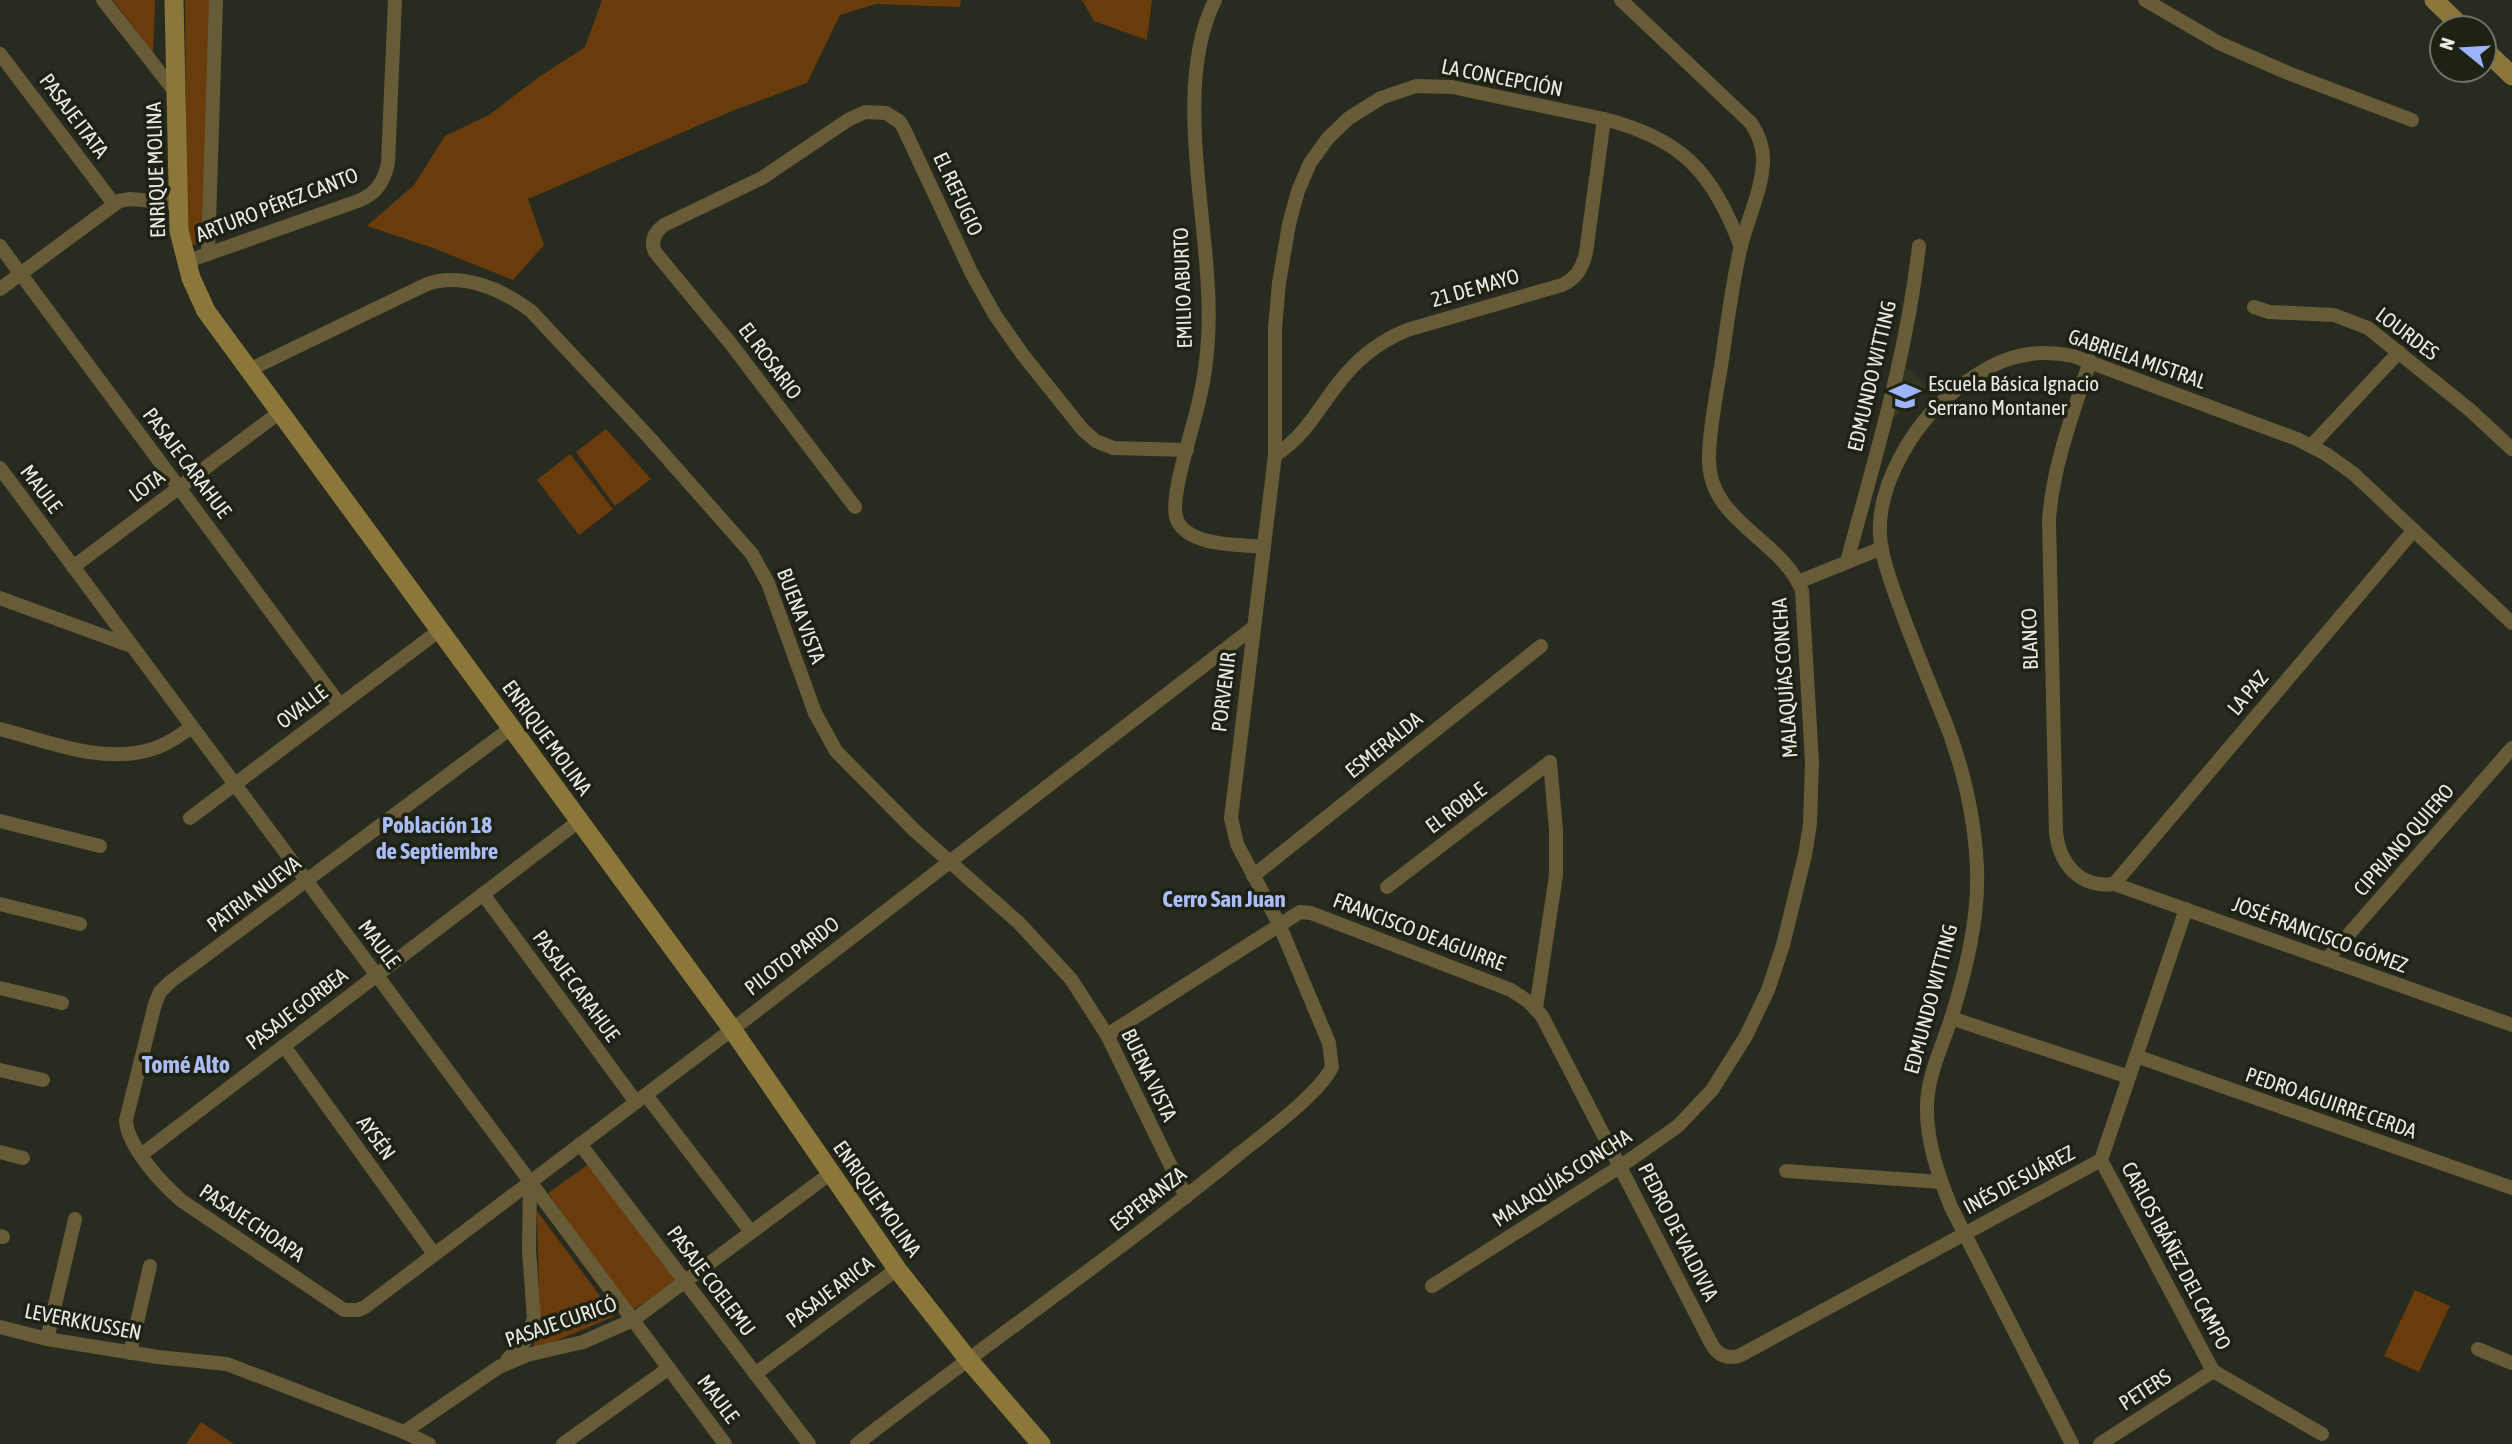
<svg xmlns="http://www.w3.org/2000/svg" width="2512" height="1444" font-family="'Asap Condensed',sans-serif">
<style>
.built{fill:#313623}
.green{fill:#6a3c0b}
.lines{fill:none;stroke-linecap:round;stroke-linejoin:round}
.minor{stroke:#685b37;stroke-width:14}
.secondary{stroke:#8c773a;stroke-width:19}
.labels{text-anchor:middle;stroke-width:7;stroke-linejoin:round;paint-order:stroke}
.street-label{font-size:21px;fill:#e8ebe2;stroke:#1e2215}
.poi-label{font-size:21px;fill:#e8ebe2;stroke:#1e2215;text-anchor:start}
.neighbourhood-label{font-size:23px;font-weight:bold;fill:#abbdf4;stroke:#1e2215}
.quarter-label{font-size:24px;font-weight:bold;fill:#abbdf4;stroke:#1e2215}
</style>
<rect width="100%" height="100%" fill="#282b1f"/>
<!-- built -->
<path class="built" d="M 1901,364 L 1928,385 L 1887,425 Z"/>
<!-- green -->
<g class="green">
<path d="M 113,0 L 155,0 L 153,53 Z"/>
<path d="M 185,0 L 212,0 L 204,244 L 190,245 L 187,234 Z"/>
<path d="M 602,0 L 961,0 L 960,7 L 876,4 L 840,15 L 807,83 L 732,111 L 528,199 L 544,245 L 513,280 L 433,248 L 367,226 L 414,185 L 445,136 L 489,115 L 539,77 L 585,47 Z"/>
<path d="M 1082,0 L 1152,0 L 1147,40 L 1094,21 Z"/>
<path d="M 606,429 L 651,479 L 615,506 L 576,452 Z"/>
<path d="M 570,454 L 613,509 L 579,535 L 537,480 Z"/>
<path d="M 589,1164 L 677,1281 L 631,1311 L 548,1193 Z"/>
<path d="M 537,1211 L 615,1316 L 532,1351 L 540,1323 Z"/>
<path d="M 2415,1290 L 2450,1306 L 2419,1372 L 2384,1356 Z"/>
<path d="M 201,1422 L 234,1444 L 186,1444 Z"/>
</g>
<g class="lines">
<!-- minor -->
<g class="minor">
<path d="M 103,0 L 176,93"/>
<path d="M 1215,0 C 1169,92 1215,236 1208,338 C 1207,359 1204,380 1199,401 C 1194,426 1168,500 1177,520 C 1189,547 1239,544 1264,547"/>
<path d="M 2145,0 L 2219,43 L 2288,73 L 2412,120"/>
<path d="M 0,54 L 114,204"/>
<path d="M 0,246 L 340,705"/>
<path d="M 208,254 L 216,0"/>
<path d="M 185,262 L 358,201 C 376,194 384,182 388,163 L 395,0"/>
<path d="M 0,289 L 119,201 L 130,199 L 177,203"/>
<path d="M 2254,307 L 2269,312 L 2334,315 L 2368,328 L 2470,410 L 2512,449"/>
<path d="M 2090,361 C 2073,413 2053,465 2049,520 L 2056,833 C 2060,865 2080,888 2114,884 L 2512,1025"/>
<path d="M 249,370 L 425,285 C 460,271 502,289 531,311 L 646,434 L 752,554 L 768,583 L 815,713 L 836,751 L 914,830 L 1019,923 L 1071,979 L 1107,1035 L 1186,1197"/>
<path d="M 2311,446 L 2399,352"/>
<path d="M 1275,455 C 1307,436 1322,401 1346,374 C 1363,354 1383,340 1407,330 L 1562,285 C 1577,278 1582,268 1586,253 L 1604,119"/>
<path d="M 0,468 L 725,1444"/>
<path d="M 855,507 L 731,344 L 655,252 C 650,241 655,232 664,225 L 762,178 L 848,120 L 865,112 L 886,113 L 900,122 L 904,129 L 972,274 L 995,315 L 1023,355 L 1083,430 L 1096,441 L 1113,448 L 1187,450"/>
<path d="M 1847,562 C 1875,457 1907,355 1919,246"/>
<path d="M 73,567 L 280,412"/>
<path d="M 1798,582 L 1882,548"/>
<path d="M 0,598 L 131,646"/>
<path d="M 511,728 L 170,982 L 160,992 L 155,1004 L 126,1120 C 127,1146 162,1184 182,1201 L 344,1310 L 358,1310 L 365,1307 L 746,1019 L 1254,627"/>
<path d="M 0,729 C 47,741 101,764 149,750 C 165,746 179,736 192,727"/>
<path d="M 190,818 L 440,630"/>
<path d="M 0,821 L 100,846"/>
<path d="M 1253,876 L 1541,646"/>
<path d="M 2114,884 L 2414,530"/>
<path d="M 1387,887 L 1550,762"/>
<path d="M 483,894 L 636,1102"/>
<path d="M 0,904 L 80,924"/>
<path d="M 2327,959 L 2512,748"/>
<path d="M 0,988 L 62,1003"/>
<path d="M 1536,1008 L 1556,875 L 1556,830 L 1550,762"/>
<path d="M 1951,1018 L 2129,1077"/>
<path d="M 1107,1035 L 1300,912 L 1311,913 L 1511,990 L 1529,1002 L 1542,1016 L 1712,1345 C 1718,1355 1727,1359 1739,1356 L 2101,1160 L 2186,909"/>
<path d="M 284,1046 L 434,1254"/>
<path d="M 2136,1056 L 2512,1188"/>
<path d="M 0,1070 L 43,1080"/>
<path d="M 646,1095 L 751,1232"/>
<path d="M 580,1144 L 809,1444"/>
<path d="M 0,1152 L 23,1158"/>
<path d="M 141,1155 L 579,821"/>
<path d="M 2101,1160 L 2213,1371 L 2322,1434"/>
<path d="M 1786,1171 L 1941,1182"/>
<path d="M 0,1236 L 3,1237"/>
<path d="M 1432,1286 L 1621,1166 L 1678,1126 L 1712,1090 L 1746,1036 L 1768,990 L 1783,945 L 1805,855 L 1810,824 L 1812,762 L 1802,591 C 1781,537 1706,522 1709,455 C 1710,423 1717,392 1722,360 C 1727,324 1732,286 1740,250 C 1746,223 1762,190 1763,163 C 1764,148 1759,135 1751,123 L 1621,0"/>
<path d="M 0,1327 L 47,1339 L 158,1357 L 227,1364 L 404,1432 L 429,1444"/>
<path d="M 47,1339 L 75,1219"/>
<path d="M 2478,1349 L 2512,1363"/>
<path d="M 130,1353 L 150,1266"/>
<path d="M 507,1360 L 524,1342 L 534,1319 L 529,1250 L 530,1182"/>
<path d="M 755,1374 L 897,1269"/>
<path d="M 404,1432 L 499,1367 L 527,1355 L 583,1342 L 633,1320 L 831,1173"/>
<path d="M 563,1444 L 669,1368"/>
<path d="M 857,1444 C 983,1346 1115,1255 1239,1154 C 1264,1134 1319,1094 1332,1067 L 1329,1043 L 1279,924 L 1237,844 L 1231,818 L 1275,455 L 1275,328 L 1279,283 L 1289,224 L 1298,191 L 1310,163 L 1328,138 L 1349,118 L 1381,98 L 1416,86 L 1452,87 L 1604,119 C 1683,139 1712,172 1741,247"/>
<path d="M 2072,1444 L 1951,1207 C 1938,1175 1926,1140 1927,1105 C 1928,1074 1942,1047 1951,1019 C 1966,970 1979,919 1977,868 C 1975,815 1961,758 1940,709 C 1924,670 1908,631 1894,591 C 1888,573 1881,554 1880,535 C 1877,484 1914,424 1952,393 C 1990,362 2023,346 2073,356 L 2297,439 L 2326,454 L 2354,474 L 2512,623"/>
<path d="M 2100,1444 L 2213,1371"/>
</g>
<!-- secondary -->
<g class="secondary">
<path d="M 174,0 L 179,231 L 191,278 L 206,311 L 732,1029 L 897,1269 L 967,1358 L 1041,1444"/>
<path d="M 2434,0 L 2463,28"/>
<path d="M 2484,49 L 2512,76"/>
</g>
</g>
<!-- icons -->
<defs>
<symbol id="school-bare" viewBox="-9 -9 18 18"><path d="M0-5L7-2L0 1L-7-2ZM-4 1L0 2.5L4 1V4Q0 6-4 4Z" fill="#9db4fd" stroke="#1e2215" stroke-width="2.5" paint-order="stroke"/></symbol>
</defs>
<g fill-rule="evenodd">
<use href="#school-bare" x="1883" y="374" width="44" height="44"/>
</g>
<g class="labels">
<!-- street labels -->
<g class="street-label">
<text transform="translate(1502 78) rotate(11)" y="7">LA CONCEPCIÓN</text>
<text transform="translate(74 116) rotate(53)" y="7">PASAJE ITATA</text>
<text transform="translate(156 170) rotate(-92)" y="7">ENRIQUE MOLINA</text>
<text transform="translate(958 194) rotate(65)" y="7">EL REFUGIO</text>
<text transform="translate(277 205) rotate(-21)" y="7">ARTURO PÉREZ CANTO</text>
<text transform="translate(1183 288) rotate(-92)" y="7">EMILIO ABURTO</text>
<text transform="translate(1475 288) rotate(-16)" y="7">21 DE MAYO</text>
<text transform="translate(2407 334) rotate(37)" y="7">LOURDES</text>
<text transform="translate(2137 359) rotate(19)" y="7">GABRIELA MISTRAL</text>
<text transform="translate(770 361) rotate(53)" y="7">EL ROSARIO</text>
<text transform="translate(1872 376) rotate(-77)" y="7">EDMUNDO WITTING</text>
<text transform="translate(187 463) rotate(53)" y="7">PASAJE CARAHUE</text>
<text transform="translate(147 486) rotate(-37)" y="7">LOTA</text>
<text transform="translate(41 489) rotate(53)" y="7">MAULE</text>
<text transform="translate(801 616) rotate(69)" y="7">BUENA VISTA</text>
<text transform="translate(2030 639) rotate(-92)" y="7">BLANCO</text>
<text transform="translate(1785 678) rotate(-94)" y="7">MALAQUÍAS CONCHA</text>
<text transform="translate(1224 692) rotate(-83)" y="7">PORVENIR</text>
<text transform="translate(2248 693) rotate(-50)" y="7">LA PAZ</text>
<text transform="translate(302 707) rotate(-37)" y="7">OVALLE</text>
<text transform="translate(547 738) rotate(54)" y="7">ENRIQUE MOLINA</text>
<text transform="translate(1384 745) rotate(-39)" y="7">ESMERALDA</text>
<text transform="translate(1456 808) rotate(-37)" y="7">EL ROBLE</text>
<text transform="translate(2404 840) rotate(-49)" y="7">CIPRIANO QUIERO</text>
<text transform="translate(254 894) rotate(-37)" y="7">PATRIA NUEVA</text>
<text transform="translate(1419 932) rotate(21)" y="7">FRANCISCO DE AGUIRRE</text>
<text transform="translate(2320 935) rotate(20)" y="7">JOSÉ FRANCISCO GÓMEZ</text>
<text transform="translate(379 944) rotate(53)" y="7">MAULE</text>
<text transform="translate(792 956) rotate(-38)" y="7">PILOTO PARDO</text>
<text transform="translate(576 986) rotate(54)" y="7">PASAJE CARAHUE</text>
<text transform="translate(1931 999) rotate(-75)" y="7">EDMUNDO WITTING</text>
<text transform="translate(297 1009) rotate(-37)" y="7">PASAJE GORBEA</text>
<text transform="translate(1149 1075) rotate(64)" y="7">BUENA VISTA</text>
<text transform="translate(2331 1103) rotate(19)" y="7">PEDRO AGUIRRE CERDA</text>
<text transform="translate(376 1138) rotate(54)" y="7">AYSÉN</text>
<text transform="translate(1562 1178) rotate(-33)" y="7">MALAQUÍAS CONCHA</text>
<text transform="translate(2019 1180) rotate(-28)" y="7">INÉS DE SUÁREZ</text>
<text transform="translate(877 1199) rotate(55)" y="7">ENRIQUE MOLINA</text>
<text transform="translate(1148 1199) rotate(-38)" y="7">ESPERANZA</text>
<text transform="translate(252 1223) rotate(34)" y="7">PASAJE CHOAPA</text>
<text transform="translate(1678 1232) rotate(63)" y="7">PEDRO DE VALDIVIA</text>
<text transform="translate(2176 1256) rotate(62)" y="7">CARLOS IBÁÑEZ DEL CAMPO</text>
<text transform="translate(711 1281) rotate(53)" y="7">PASAJE COELEMU</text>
<text transform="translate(830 1292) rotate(-37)" y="7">PASAJE ARICA</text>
<text transform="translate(83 1322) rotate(11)" y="7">LEVERKKUSSEN</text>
<text transform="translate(561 1322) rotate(-19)" y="7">PASAJE CURICÓ</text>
<text transform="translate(2145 1390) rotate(-33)" y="7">PETERS</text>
<text transform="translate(718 1399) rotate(53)" y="7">MAULE</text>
</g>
<!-- poi labels -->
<g class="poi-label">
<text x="1928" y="391">Escuela Básica Ignacio<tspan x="1928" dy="24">Serrano Montaner</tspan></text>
</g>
<!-- neighbourhood labels -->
<g class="neighbourhood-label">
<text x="437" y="833">Población 18<tspan x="437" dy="26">de Septiembre</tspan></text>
<text x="1224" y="907">Cerro San Juan</text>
</g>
<!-- quarter labels -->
<g class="quarter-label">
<text x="186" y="1073">Tomé Alto</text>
</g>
</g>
<!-- north arrow -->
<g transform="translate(2463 49) rotate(288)"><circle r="33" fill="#1e2215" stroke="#6f7267" stroke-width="2"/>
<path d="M0-5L12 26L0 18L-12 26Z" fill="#9db4fd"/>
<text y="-10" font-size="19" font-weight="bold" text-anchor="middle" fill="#e8ebe2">N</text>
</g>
</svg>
